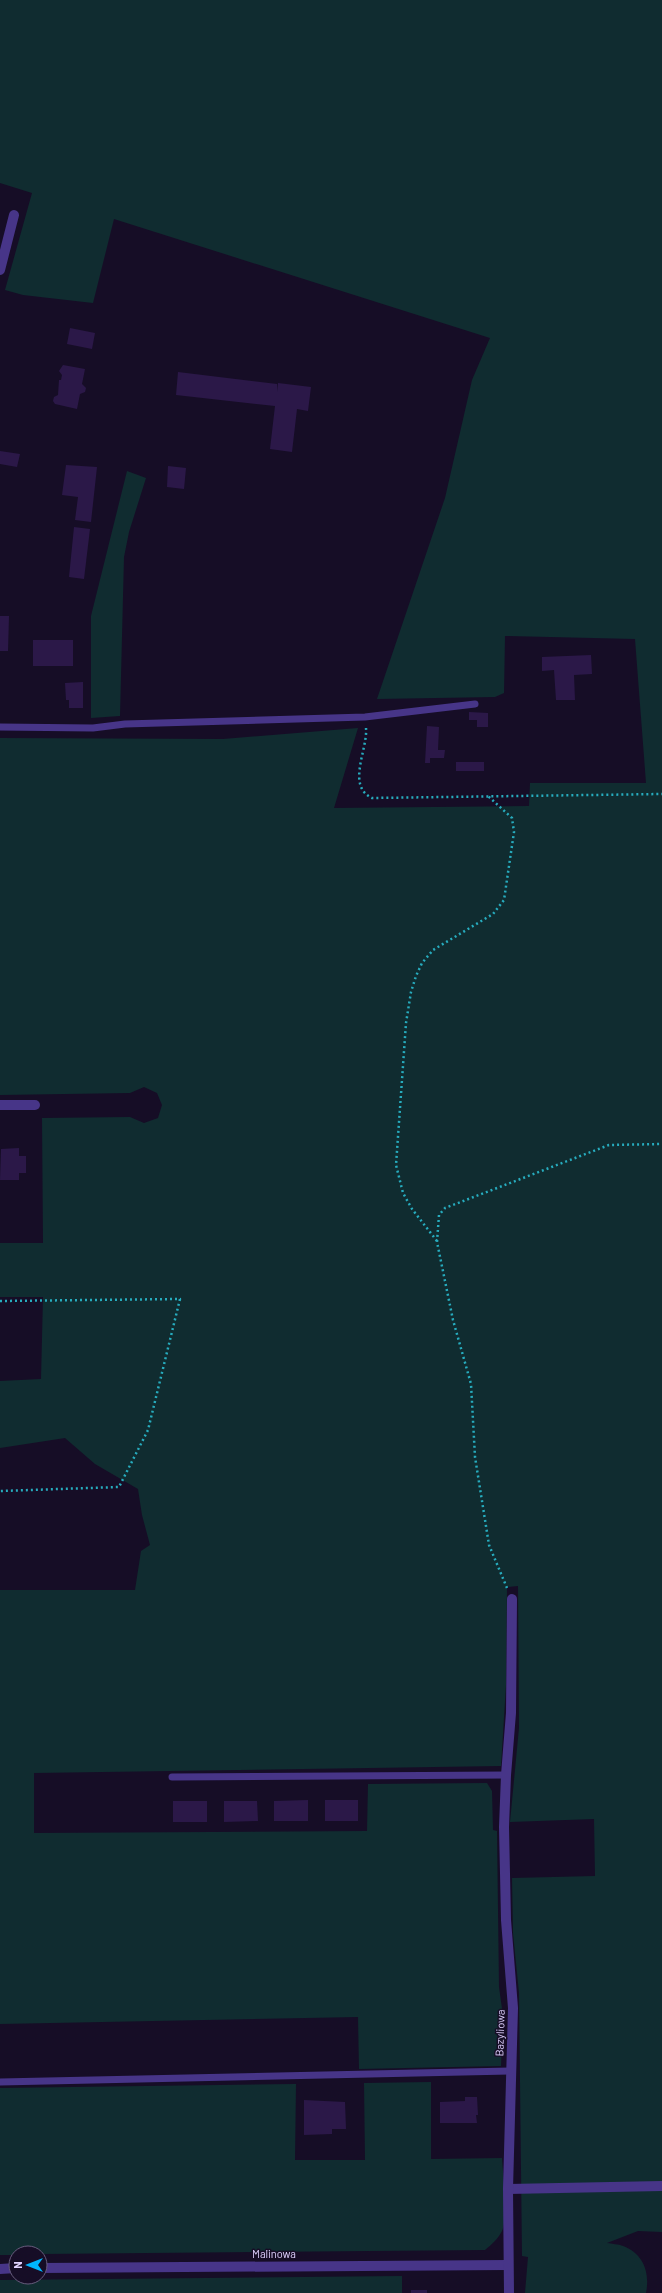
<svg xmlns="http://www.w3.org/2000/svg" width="662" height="2293" font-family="Barlow,sans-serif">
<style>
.green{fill:#102c30}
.building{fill:#2b1848}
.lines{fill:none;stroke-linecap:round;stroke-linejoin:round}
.path{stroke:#27acbe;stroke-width:2.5;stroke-dasharray:2 3;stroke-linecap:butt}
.service{stroke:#473588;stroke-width:7}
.minor{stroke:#473588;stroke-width:10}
.labels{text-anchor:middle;stroke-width:3;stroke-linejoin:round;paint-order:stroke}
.street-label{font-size:11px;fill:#e0d2ff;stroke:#160d26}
</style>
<rect width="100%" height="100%" fill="#160d26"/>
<!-- green -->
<g class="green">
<path d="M 0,0 L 662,0 L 662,2232 L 638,2231 L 607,2243 C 612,2244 618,2244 623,2246 C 644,2254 650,2273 646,2293 L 525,2293 L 528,2257 L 522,2256 L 519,1993 L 513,1933 L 512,1878 L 595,1876 L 594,1819 L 510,1822 L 519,1728 L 518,1586 L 507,1587 L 506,1685 L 501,1766 L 34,1773 L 34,1833 L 367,1831 L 368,1784 L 487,1783 L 492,1791 L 493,1830 L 497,1831 L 499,1987 L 503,2016 L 501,2066 L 359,2069 L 358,2017 L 0,2024 L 0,1590 L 135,1590 L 141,1551 L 150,1545 L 142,1515 L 138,1489 L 95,1464 L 65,1438 L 0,1448 L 0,1381 L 41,1379 L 43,1297 L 0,1297 L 0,1243 L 43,1243 L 42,1118 L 130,1117 L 144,1123 L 158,1118 L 162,1105 L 157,1093 L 144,1087 L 130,1093 L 0,1095 L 0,738 L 223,739 L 358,728 L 334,808 L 529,806 L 530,783 L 646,783 L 635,639 L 505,636 L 504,693 L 495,697 L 377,699 L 445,498 L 472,380 L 490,338 L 114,219 L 93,303 L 23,295 L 5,290 L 32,193 L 0,183 Z"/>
<path d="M 127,471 L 146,478 L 129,532 L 124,557 L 120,716 L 91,718 L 91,616 Z"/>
<path d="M 431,2082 L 431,2159 L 502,2158 C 503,2173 508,2219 502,2231 C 498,2239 492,2244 485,2250 L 40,2254 L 16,2253 L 16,2255 L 0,2255 L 0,2088 L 296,2084 L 295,2160 L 365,2160 L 364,2083 Z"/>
<path d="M 402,2276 L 402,2293 L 0,2293 L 0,2280 Z"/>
</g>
<!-- building -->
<g class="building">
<path d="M 70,328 L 95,333 L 92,349 L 67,344 Z"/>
<path d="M 63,365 L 85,369 L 82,384 L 86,388 L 85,392 L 80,394 L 77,409 L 55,404 L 53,401 L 54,397 L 58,395 L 59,380 L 61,380 L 62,375 L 59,371 Z"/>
<path d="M 178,372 L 277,384 L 277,392 L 278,383 L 311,387 L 308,411 L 297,409 L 292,452 L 270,449 L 275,406 L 176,395 Z"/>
<path d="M 0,451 L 20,454 L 17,467 L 0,464 Z"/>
<path d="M 66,465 L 97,467 L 91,522 L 75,520 L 78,497 L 62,495 Z"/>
<path d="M 168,466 L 186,468 L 184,489 L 167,487 Z"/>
<path d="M 74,527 L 90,529 L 84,579 L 69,577 Z"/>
<path d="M 0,616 L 9,616 L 8,651 L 0,651 Z"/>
<rect x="33" y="640" width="40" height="26"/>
<path d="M 591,655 L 592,674 L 574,675 L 575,700 L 556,700 L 554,670 L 542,671 L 542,657 Z"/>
<path d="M 83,682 L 83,708 L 69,708 L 69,700 L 66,700 L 65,683 Z"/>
<path d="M 469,712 L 488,713 L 488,727 L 477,727 L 477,720 L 469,720 Z"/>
<path d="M 427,726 L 439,727 L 438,750 L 445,750 L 444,758 L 430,758 L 430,763 L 425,763 Z"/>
<rect x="456" y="762" width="28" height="9"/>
<path d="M 19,1148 L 19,1156 L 26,1156 L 26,1173 L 19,1173 L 19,1180 L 0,1180 L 1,1149 Z"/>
<path d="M 308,1800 L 308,1821 L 274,1821 L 274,1801 Z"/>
<rect x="325" y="1800" width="33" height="21"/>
<rect x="173" y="1801" width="34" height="21"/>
<path d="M 224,1801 L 257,1801 L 258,1821 L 224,1822 Z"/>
<path d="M 465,2097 L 477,2097 L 478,2115 L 476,2115 L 477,2123 L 440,2123 L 440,2102 L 465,2101 Z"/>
<path d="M 304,2100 L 345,2102 L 346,2129 L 332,2129 L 332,2134 L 304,2135 Z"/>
<rect x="411" y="2290" width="16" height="3"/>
</g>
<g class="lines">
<!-- path -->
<g class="path">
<path d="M 366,728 C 368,749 346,786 372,798 L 662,794"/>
<path d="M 437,1241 L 412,1209 L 403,1193 L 396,1165 L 406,1023 L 411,992 L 416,976 L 422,963 L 433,950 L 493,914 L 504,900 L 514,832 L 512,818 L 488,796"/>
<path d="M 0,1301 L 180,1299 L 148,1430 L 119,1487 L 0,1491"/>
<path d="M 507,1588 L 489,1545 L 475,1457 L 471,1384 L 453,1320 L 437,1242 L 439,1215 L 445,1208 L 609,1145 L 662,1144"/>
</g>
<!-- service -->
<g class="service">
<path d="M 0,727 L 93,728 L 125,724 L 365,717 L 475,704"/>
<path d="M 172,1777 L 506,1775"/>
<path d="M 0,2082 L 510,2071"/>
</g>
<!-- minor -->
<g class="minor">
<path d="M 0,270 L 14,215"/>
<path d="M 0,1105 L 35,1105"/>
<path d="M 508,2189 L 662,2186"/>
<path d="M 40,2268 L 508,2265"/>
<path d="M 0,2269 L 16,2268"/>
<path d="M 509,2293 L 508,2189 L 513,2008 L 506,1920 L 504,1827 L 506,1775 L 511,1713 L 512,1599"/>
</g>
</g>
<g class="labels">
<!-- street labels -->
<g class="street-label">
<text transform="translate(500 2033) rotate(-88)" y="4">Bazyliowa</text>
<text x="274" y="2258">Malinowa</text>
</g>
</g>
<!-- north arrow -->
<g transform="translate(28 2265) rotate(270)"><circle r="19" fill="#160d26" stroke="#675c7d"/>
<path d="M0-3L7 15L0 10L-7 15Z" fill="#00b5fd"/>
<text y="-6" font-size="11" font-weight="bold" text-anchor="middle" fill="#e0d2ff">N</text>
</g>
</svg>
